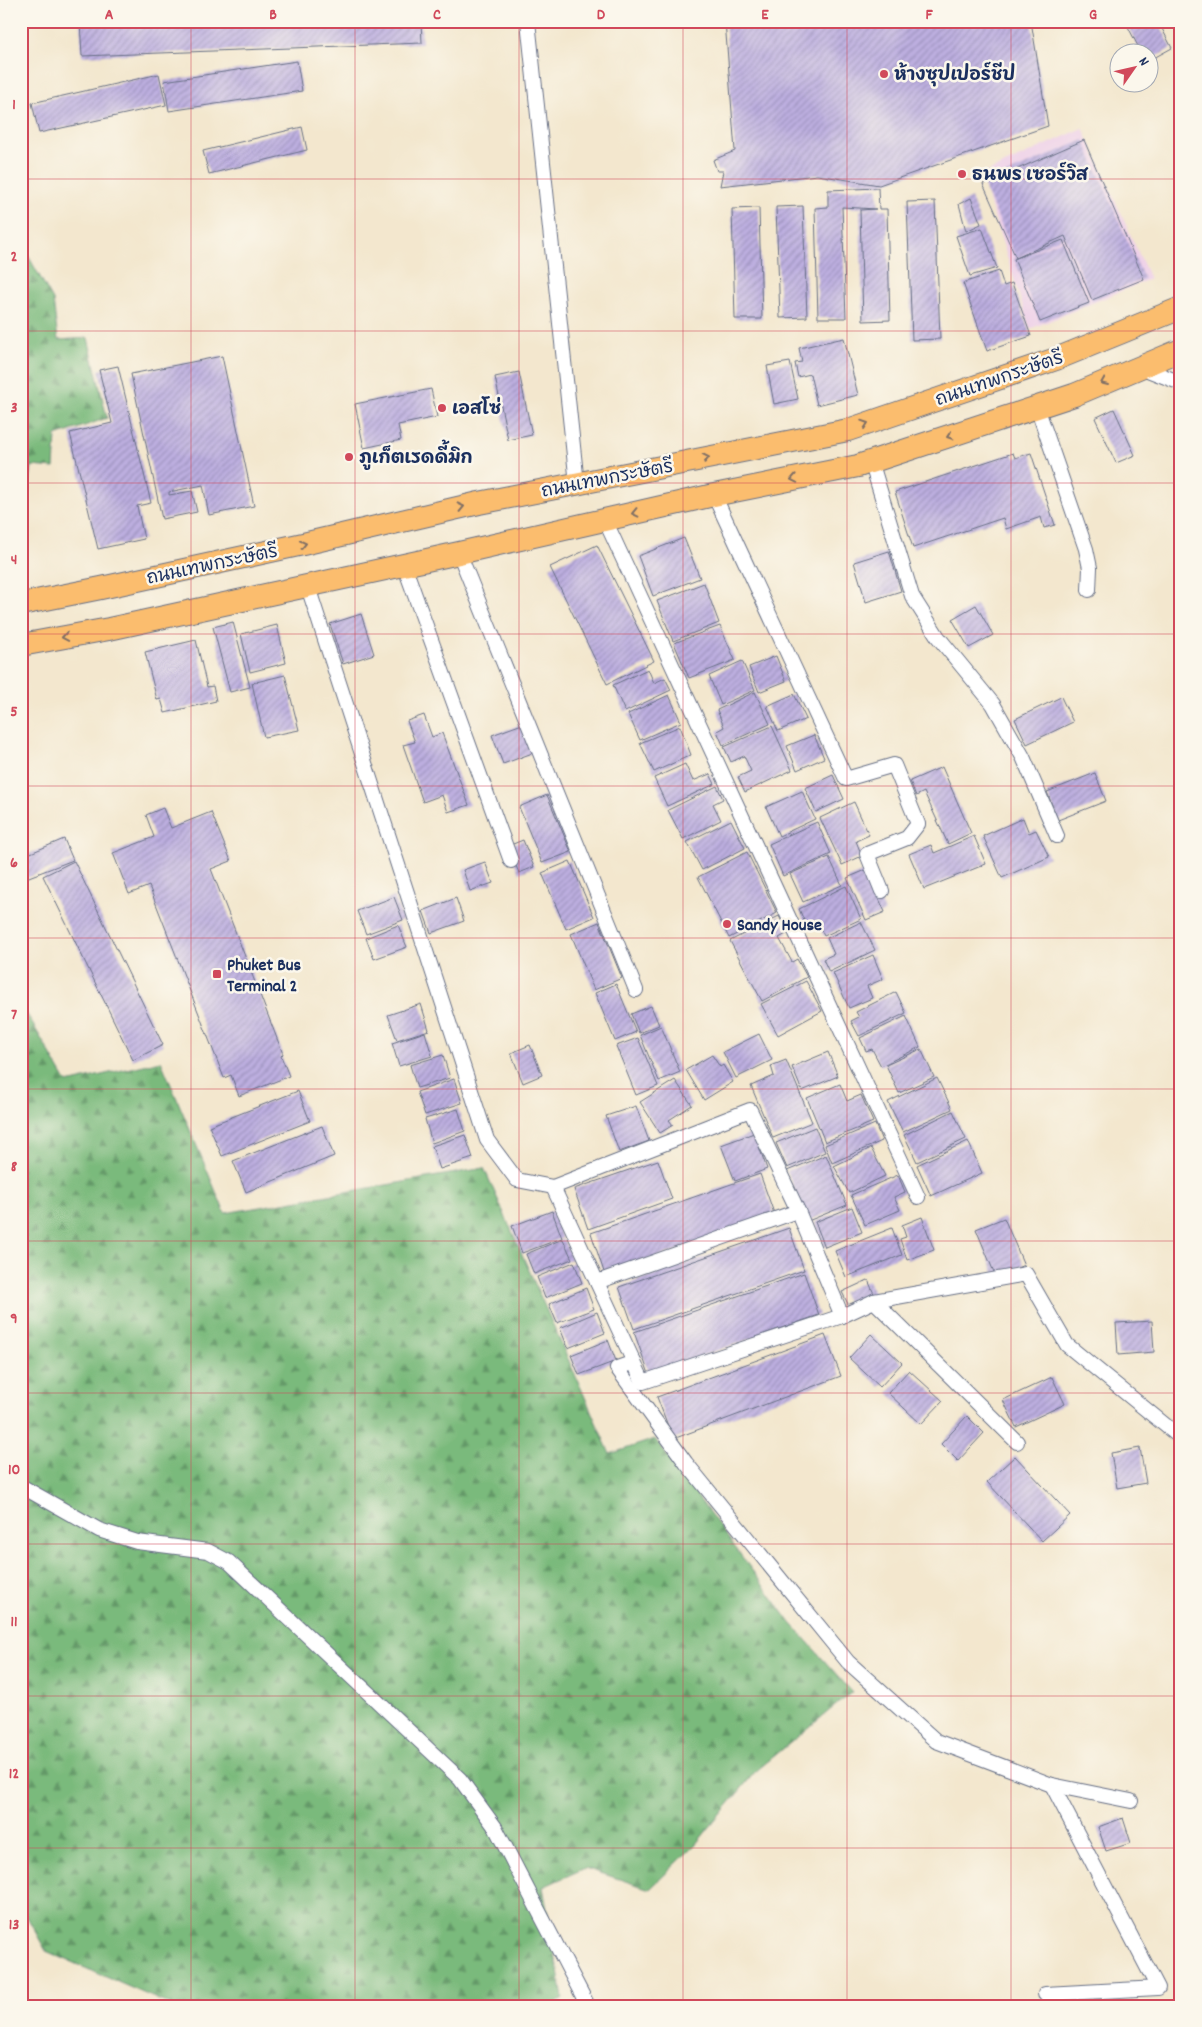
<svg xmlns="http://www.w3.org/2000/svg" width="1202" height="2027" font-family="Dekko,'Playpen Sans Thai',sans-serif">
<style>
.built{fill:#eed0e8}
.forest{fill:url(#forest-firs);stroke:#4a746c}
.building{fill:url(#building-hatch)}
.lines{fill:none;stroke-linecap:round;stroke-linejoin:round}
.street-casing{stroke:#676f85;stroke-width:16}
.primary-casing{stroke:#676f85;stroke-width:24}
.street{stroke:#fff;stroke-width:14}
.primary{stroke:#fbbd6e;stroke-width:22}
.oneway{stroke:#806f65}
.grid{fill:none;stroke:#d1495b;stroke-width:1;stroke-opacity:0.55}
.poi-dot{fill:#d1495b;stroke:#fbf7ec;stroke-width:2}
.labels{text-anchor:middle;stroke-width:5;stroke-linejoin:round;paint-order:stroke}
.poi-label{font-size:18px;font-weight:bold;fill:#1b2f5e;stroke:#fbf7ec;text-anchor:start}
.street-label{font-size:18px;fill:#1b2f5e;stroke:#fbf7ec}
.neatline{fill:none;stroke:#d1495b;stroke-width:2}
.grid-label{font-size:16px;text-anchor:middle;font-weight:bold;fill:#d1495b}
</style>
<defs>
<pattern id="forest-firs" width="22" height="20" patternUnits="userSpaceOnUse" patternTransform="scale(1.25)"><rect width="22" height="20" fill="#7aba7b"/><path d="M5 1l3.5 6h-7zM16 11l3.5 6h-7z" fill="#639868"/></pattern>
<pattern id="building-hatch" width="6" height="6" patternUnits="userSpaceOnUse" patternTransform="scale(1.25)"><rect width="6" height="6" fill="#bdafe0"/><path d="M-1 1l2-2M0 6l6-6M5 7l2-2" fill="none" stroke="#998fb9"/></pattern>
</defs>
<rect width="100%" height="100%" fill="#fbf7ec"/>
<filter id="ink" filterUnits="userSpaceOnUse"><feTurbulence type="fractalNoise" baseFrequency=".02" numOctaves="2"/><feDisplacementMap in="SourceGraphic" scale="10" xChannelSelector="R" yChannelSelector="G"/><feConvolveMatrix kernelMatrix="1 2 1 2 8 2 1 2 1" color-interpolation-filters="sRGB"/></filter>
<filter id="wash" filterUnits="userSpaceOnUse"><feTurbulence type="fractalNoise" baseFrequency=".0096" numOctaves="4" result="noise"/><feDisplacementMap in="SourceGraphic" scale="20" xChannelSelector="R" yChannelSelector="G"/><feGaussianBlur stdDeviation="1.12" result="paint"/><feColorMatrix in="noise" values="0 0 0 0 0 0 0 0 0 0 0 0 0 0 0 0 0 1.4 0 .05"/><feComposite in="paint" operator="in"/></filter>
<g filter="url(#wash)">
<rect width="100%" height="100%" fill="#f3e7ce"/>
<!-- built -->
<path class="built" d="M 1083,128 L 1150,279 L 1030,329 L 981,175 Z"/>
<!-- forest -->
<g class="forest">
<path d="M 21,243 L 53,300 L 58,340 L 88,338 L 107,418 L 56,436 L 54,468 L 32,466 L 27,504 L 21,505 Z"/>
<path d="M 21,1004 L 67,1083 L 161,1061 L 225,1213 L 484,1168 L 610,1454 L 655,1439 L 791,1623 L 852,1692 L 755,1772 L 695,1845 L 650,1889 L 585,1868 L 543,1887 L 563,1998 L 552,2006 L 173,2006 L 46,1951 L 21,1906 Z"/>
</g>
<g id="blocks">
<!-- building -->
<g class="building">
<path d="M 80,21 L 421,21 L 422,43 L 82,56 Z"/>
<path d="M 725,21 L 1031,21 L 1048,126 L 879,185 L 817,175 L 720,186 L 723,171 L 717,171 L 713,160 L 735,151 Z"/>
<path d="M 1125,21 L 1158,21 L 1172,48 L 1150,60 L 1150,52 L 1141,52 Z"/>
<path d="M 1173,21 L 1181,21 L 1181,36 Z"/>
<path d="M 297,61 L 302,91 L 169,111 L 164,81 Z"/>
<path d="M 159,74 L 166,105 L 39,133 L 32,103 Z"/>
<path d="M 302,127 L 307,150 L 209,174 L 203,151 Z"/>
<path d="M 1084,140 L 1144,279 L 1092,300 L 1065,236 L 1016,258 L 983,184 Z"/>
<path d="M 878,188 L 879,209 L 887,209 L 890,320 L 863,321 L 860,210 L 876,209 L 842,207 L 846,318 L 818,318 L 815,208 L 828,207 L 828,190 Z"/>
<path d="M 971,198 L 981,224 L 966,231 L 959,204 Z"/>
<path d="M 935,201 L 940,339 L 912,340 L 907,202 Z"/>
<path d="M 803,206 L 807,317 L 780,318 L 776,207 Z"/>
<path d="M 759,208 L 762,319 L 735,319 L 732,209 Z"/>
<path d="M 982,228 L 997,268 L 970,276 L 956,236 Z"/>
<path d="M 1063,240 L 1089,303 L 1040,322 L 1014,259 Z"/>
<path d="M 999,271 L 1004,286 L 1012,283 L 1031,336 L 987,351 L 963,283 Z"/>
<path d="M 844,338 L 858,395 L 817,405 L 810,374 L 798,377 L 795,363 L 802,362 L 799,348 Z"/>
<path d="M 222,356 L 254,506 L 209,515 L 203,485 L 169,492 L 169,495 L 192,491 L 197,512 L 162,519 L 131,374 Z"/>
<path d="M 790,362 L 798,399 L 774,404 L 767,366 Z"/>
<path d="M 118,366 L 151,503 L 137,506 L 144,539 L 98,549 L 70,433 L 112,423 L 99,370 Z"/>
<path d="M 519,372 L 532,435 L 508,440 L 495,377 Z"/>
<path d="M 431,389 L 437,417 L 398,425 L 401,440 L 364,448 L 355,404 Z"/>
<path d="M 1114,409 L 1135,455 L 1116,463 L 1095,418 Z"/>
<path d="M 1013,453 L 1015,458 L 1031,453 L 1055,525 L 1044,528 L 1041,517 L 1006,529 L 1003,518 L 913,548 L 895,492 Z"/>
<path d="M 684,538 L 700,578 L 653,596 L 638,556 Z"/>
<path d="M 597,545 L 654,661 L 607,684 L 550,567 Z"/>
<path d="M 889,551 L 901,591 L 866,602 L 854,562 Z"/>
<path d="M 704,583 L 719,623 L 673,641 L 657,601 Z"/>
<path d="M 976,605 L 993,635 L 969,648 L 952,619 Z"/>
<path d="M 361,614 L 374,654 L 343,664 L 330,624 Z"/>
<path d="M 233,622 L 250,687 L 230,692 L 213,627 Z"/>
<path d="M 277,625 L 286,663 L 250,672 L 241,634 Z"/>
<path d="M 720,626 L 735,660 L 689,678 L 674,643 Z"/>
<path d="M 196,640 L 207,687 L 213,686 L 216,701 L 165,713 L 161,699 L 157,700 L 145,652 Z"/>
<path d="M 776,656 L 786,681 L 759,692 L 749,667 Z"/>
<path d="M 742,661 L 755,690 L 721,705 L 709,676 Z"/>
<path d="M 648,669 L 654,683 L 665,678 L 671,690 L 625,712 L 613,685 Z"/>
<path d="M 285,675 L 299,730 L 264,737 L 252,683 Z"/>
<path d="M 755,692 L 770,724 L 723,745 L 717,731 L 724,727 L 717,710 Z"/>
<path d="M 794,694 L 806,719 L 778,731 L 767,706 Z"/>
<path d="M 669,695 L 681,722 L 640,740 L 628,714 Z"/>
<path d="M 1061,697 L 1073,722 L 1027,744 L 1015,719 Z"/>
<path d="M 424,715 L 432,737 L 442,733 L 469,805 L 448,812 L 442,795 L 423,802 L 403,745 L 415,742 L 407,721 Z"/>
<path d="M 525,723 L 535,752 L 503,764 L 492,735 Z"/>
<path d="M 680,726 L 691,755 L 654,772 L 640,743 Z"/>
<path d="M 772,726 L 792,770 L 745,792 L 738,777 L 751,771 L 744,756 L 731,762 L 724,747 Z"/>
<path d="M 814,735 L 824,758 L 797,770 L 787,746 Z"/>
<path d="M 685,764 L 693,781 L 710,774 L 715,784 L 667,806 L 654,778 Z"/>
<path d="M 942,767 L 971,833 L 948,844 L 924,792 L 916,796 L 910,781 Z"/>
<path d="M 1095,773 L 1106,801 L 1058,820 L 1047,792 Z"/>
<path d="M 833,775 L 844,799 L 816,812 L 805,788 Z"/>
<path d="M 717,786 L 723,799 L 713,804 L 721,820 L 683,839 L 668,810 Z"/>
<path d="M 802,791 L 815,819 L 779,836 L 766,807 Z"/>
<path d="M 547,795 L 571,852 L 542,863 L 519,807 Z"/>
<path d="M 854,802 L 869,835 L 856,841 L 862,856 L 842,865 L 820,818 Z"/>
<path d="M 163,808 L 171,828 L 211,812 L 231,861 L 211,869 L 283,1054 L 281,1056 L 289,1076 L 239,1096 L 231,1075 L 224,1078 L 149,886 L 129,894 L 113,853 L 154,837 L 146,815 Z"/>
<path d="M 1023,818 L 1029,833 L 1036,830 L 1049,857 L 1002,878 L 983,836 Z"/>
<path d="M 731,820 L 745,848 L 702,870 L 687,842 Z"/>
<path d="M 817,822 L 831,854 L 783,876 L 769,844 Z"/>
<path d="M 974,836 L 986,864 L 924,889 L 909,854 L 931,845 L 934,853 Z"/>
<path d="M 64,839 L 73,860 L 21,880 L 21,857 Z"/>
<path d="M 523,840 L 534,867 L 519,873 L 508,846 Z"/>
<path d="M 747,852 L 777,913 L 729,938 L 698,877 Z"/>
<path d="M 829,857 L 842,885 L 803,902 L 790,874 Z"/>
<path d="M 74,861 L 163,1045 L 133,1060 L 43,876 Z"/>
<path d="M 570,861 L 594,917 L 566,929 L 542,873 Z"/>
<path d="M 485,862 L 493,883 L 470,891 L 463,870 Z"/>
<path d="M 866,870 L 885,912 L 866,920 L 847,878 Z"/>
<path d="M 846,886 L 861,919 L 824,936 L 816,920 L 806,925 L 799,909 Z"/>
<path d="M 394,897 L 403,920 L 366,934 L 357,911 Z"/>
<path d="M 456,898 L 464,921 L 431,933 L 423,911 Z"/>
<path d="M 779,916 L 788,933 L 779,938 L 792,962 L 797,959 L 807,977 L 762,1001 L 730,941 Z"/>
<path d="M 599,922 L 622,978 L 594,990 L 571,934 Z"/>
<path d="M 861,922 L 875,950 L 829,972 L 823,959 L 834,954 L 827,938 Z"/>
<path d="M 398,925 L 407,947 L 374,959 L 366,938 Z"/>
<path d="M 873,955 L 883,979 L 867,986 L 872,998 L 849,1008 L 833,973 Z"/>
<path d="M 806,981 L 822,1011 L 778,1035 L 761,1004 Z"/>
<path d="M 616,984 L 636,1032 L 615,1041 L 595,993 Z"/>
<path d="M 896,992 L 906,1013 L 859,1036 L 851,1021 L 859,1017 L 856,1012 Z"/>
<path d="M 421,1004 L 429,1030 L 397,1040 L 388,1015 Z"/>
<path d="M 651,1006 L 659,1025 L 639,1033 L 631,1014 Z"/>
<path d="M 906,1016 L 920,1047 L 881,1066 L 872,1049 L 866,1051 L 860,1038 Z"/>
<path d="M 661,1026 L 680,1072 L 659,1081 L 640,1035 Z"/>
<path d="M 425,1032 L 432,1056 L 399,1066 L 392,1043 Z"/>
<path d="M 759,1034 L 772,1060 L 736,1078 L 723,1052 Z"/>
<path d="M 638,1038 L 658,1086 L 636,1095 L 616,1046 Z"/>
<path d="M 530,1045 L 542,1075 L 523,1083 L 511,1053 Z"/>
<path d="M 921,1049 L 934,1077 L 899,1093 L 886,1065 Z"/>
<path d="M 828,1052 L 838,1076 L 802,1091 L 792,1067 Z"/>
<path d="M 443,1055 L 450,1078 L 417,1088 L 410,1065 Z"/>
<path d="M 712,1055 L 720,1067 L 723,1065 L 733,1082 L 704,1100 L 686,1070 Z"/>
<path d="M 786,1060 L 812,1122 L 773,1138 L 751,1086 L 774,1076 L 771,1066 Z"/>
<path d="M 937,1078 L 952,1109 L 903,1132 L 888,1102 Z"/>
<path d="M 454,1079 L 462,1103 L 425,1115 L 417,1092 Z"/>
<path d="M 675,1080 L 692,1105 L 669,1120 L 673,1125 L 660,1133 L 640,1102 Z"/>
<path d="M 840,1084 L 847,1101 L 861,1095 L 873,1122 L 825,1142 L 807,1098 Z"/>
<path d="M 298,1091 L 310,1121 L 222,1156 L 209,1126 Z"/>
<path d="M 636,1106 L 649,1141 L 619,1152 L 606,1116 Z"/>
<path d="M 458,1109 L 465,1131 L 432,1143 L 425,1119 Z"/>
<path d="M 953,1111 L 966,1139 L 917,1162 L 904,1135 Z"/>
<path d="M 875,1124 L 882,1141 L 832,1163 L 825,1145 Z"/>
<path d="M 322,1126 L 334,1156 L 246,1192 L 233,1161 Z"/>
<path d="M 815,1127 L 825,1152 L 787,1168 L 776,1143 Z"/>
<path d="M 754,1133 L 767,1169 L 735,1181 L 721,1145 Z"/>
<path d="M 465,1135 L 473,1158 L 440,1169 L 432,1146 Z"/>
<path d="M 968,1141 L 982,1173 L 931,1196 L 917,1165 Z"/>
<path d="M 871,1148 L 885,1176 L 849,1193 L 834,1166 Z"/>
<path d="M 826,1155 L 847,1205 L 808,1221 L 787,1171 Z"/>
<path d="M 658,1160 L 672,1199 L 588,1229 L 574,1189 Z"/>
<path d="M 760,1174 L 775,1216 L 605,1275 L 591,1233 Z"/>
<path d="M 898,1175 L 905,1192 L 894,1197 L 900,1210 L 865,1225 L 851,1195 Z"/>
<path d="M 852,1207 L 862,1232 L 825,1247 L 815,1222 Z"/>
<path d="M 552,1211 L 562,1238 L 522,1253 L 512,1226 Z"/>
<path d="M 922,1217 L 934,1250 L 907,1260 L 900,1239 L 906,1237 L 902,1225 Z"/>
<path d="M 1004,1218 L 1024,1265 L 996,1277 L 976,1229 Z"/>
<path d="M 789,1228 L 804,1270 L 634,1329 L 619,1287 Z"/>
<path d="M 892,1228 L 902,1255 L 846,1277 L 835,1251 Z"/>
<path d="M 563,1239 L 572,1259 L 534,1274 L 526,1254 Z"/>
<path d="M 574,1262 L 582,1283 L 545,1298 L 537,1277 Z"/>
<path d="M 804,1273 L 819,1315 L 649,1374 L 634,1332 Z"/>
<path d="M 868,1280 L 875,1296 L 850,1308 L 842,1292 Z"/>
<path d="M 586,1288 L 594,1309 L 557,1323 L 549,1304 Z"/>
<path d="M 597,1312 L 605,1333 L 568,1348 L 560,1328 Z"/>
<path d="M 1152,1321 L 1154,1352 L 1118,1355 L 1116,1323 Z"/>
<path d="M 871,1334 L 902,1363 L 880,1387 L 849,1358 Z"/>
<path d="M 825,1335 L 841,1376 L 673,1439 L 657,1397 Z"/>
<path d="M 608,1340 L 616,1361 L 579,1375 L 571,1355 Z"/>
<path d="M 909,1370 L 943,1401 L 921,1424 L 888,1393 Z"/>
<path d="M 1052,1377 L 1065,1404 L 1016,1427 L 1003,1400 Z"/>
<path d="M 1181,1412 L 1181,1427 L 1173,1421 Z"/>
<path d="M 967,1416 L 984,1433 L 958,1461 L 941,1444 Z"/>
<path d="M 1140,1448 L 1146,1483 L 1117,1488 L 1111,1453 Z"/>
<path d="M 1015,1456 L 1070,1515 L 1042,1541 L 987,1482 Z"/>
<path d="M 1123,1818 L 1131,1843 L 1106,1851 L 1098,1827 Z"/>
</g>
</g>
</g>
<g filter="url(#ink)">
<use href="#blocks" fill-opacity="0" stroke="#676f85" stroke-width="1"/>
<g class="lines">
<defs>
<g id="street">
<path d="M 528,21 L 577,484"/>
<path d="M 1140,367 L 1181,383"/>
<path d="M 1037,407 L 1086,549 L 1090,568 L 1089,590"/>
<path d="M 871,461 L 912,596 L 938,637 L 993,704 L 1023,757 L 1057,836"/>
<path d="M 714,495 L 846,779 L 894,765 L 918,824 L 907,838 L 867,854 L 882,891"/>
<path d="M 605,520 L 918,1197"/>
<path d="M 459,553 L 636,990"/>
<path d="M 404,565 L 511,861"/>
<path d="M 308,587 L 487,1140 L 517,1180 L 553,1187 L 750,1110 L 798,1211 L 842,1316"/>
<path d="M 553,1187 L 643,1382 L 842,1316 L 874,1301 L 1026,1274 L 1067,1345 L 1181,1438"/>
<path d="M 597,1282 L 798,1211"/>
<path d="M 874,1301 L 1017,1442"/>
<path d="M 634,1362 L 617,1368 L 686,1463 L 848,1662 L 936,1741 L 1052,1785 L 1131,1801"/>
<path d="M 21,1486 L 99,1530 L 137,1542 L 208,1551 L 229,1562 L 460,1779 L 495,1827 L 588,2006"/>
<path d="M 1045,1994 L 1158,1988 L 1052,1785"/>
</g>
<g id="primary">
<path d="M 21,604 L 101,588 L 303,544 L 479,503 L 848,430 L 1056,359 L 1181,308"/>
<path d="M 21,645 L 109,629 L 459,553 L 714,495 L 858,466 L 1074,395 L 1181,350"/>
</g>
</defs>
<!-- street casing -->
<use href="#street" class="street-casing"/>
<!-- primary casing -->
<use href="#primary" class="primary-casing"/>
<!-- street -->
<use href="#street" class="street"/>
<!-- primary -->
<use href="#primary" class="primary"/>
</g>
<!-- one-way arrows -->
<defs><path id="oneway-chevron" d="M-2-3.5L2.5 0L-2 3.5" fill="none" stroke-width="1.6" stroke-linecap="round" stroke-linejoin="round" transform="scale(1.25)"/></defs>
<g class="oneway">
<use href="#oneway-chevron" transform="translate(1104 382) rotate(157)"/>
<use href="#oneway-chevron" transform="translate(865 424) rotate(-19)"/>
<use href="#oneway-chevron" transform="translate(950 436) rotate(162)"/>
<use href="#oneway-chevron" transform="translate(706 458) rotate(-11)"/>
<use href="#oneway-chevron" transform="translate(794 479) rotate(169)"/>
<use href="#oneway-chevron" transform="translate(461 507) rotate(-13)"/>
<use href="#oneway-chevron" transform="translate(635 513) rotate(167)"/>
<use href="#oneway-chevron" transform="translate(303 544) rotate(-13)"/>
<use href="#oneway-chevron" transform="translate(65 637) rotate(170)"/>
</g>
</g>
<!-- grid -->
<path class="grid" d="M 191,21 L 191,2006M 355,21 L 355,2006M 519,21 L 519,2006M 683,21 L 683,2006M 847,21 L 847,2006M 1011,21 L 1011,2006M 21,179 L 1181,179M 21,331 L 1181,331M 21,483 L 1181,483M 21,634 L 1181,634M 21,786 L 1181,786M 21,938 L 1181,938M 21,1089 L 1181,1089M 21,1241 L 1181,1241M 21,1393 L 1181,1393M 21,1544 L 1181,1544M 21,1696 L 1181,1696M 21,1848 L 1181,1848"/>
<!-- markers -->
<g class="poi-dot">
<circle cx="884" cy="74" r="5"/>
<circle cx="962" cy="174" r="5"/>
<circle cx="442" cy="408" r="5"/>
<circle cx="349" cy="457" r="5"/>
<circle cx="727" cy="924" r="5"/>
<rect x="212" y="969" width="10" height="10" rx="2.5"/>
</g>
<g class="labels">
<!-- poi labels -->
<g class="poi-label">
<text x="894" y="80">ห้างซุปเปอร์ชีป</text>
<text x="972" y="180">ธนพร เซอร์วิส</text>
<text x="452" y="414">เอสโซ่</text>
<text x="359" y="463">ภูเก็ตเรดดี้มิก</text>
<text x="737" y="930">Sandy House</text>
<text x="227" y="970">Phuket Bus<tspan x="227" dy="21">Terminal 2</tspan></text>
</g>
<!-- street labels -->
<g class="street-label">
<text transform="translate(999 378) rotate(-19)" y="6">ถนนเทพกระษัตรี</text>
<text transform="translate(607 478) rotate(-11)" y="6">ถนนเทพกระษัตรี</text>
<text transform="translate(212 564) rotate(-12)" y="6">ถนนเทพกระษัตรี</text>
</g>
</g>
<!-- margin -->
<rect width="1202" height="2027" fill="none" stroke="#fbf7ec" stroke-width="55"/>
<!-- north arrow -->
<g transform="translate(1134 68) rotate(56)"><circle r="24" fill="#fbf7ec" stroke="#a1a7b3"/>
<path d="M0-4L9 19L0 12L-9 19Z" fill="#d1495b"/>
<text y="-8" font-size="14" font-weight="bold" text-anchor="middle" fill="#1b2f5e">N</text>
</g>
<rect x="28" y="28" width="1146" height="1972" class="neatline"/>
<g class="grid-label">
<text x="109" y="19">A</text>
<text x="273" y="19">B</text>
<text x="437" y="19">C</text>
<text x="601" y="19">D</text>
<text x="765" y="19">E</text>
<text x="929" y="19">F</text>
<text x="1093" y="19">G</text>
<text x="14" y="109">1</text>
<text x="14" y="261">2</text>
<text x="14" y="412">3</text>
<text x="14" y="564">4</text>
<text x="14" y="716">5</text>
<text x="14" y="867">6</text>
<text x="14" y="1019">7</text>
<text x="14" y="1171">8</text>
<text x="14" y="1323">9</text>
<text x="14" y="1474">10</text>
<text x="14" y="1626">11</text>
<text x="14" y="1778">12</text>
<text x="14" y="1929">13</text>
</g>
</svg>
